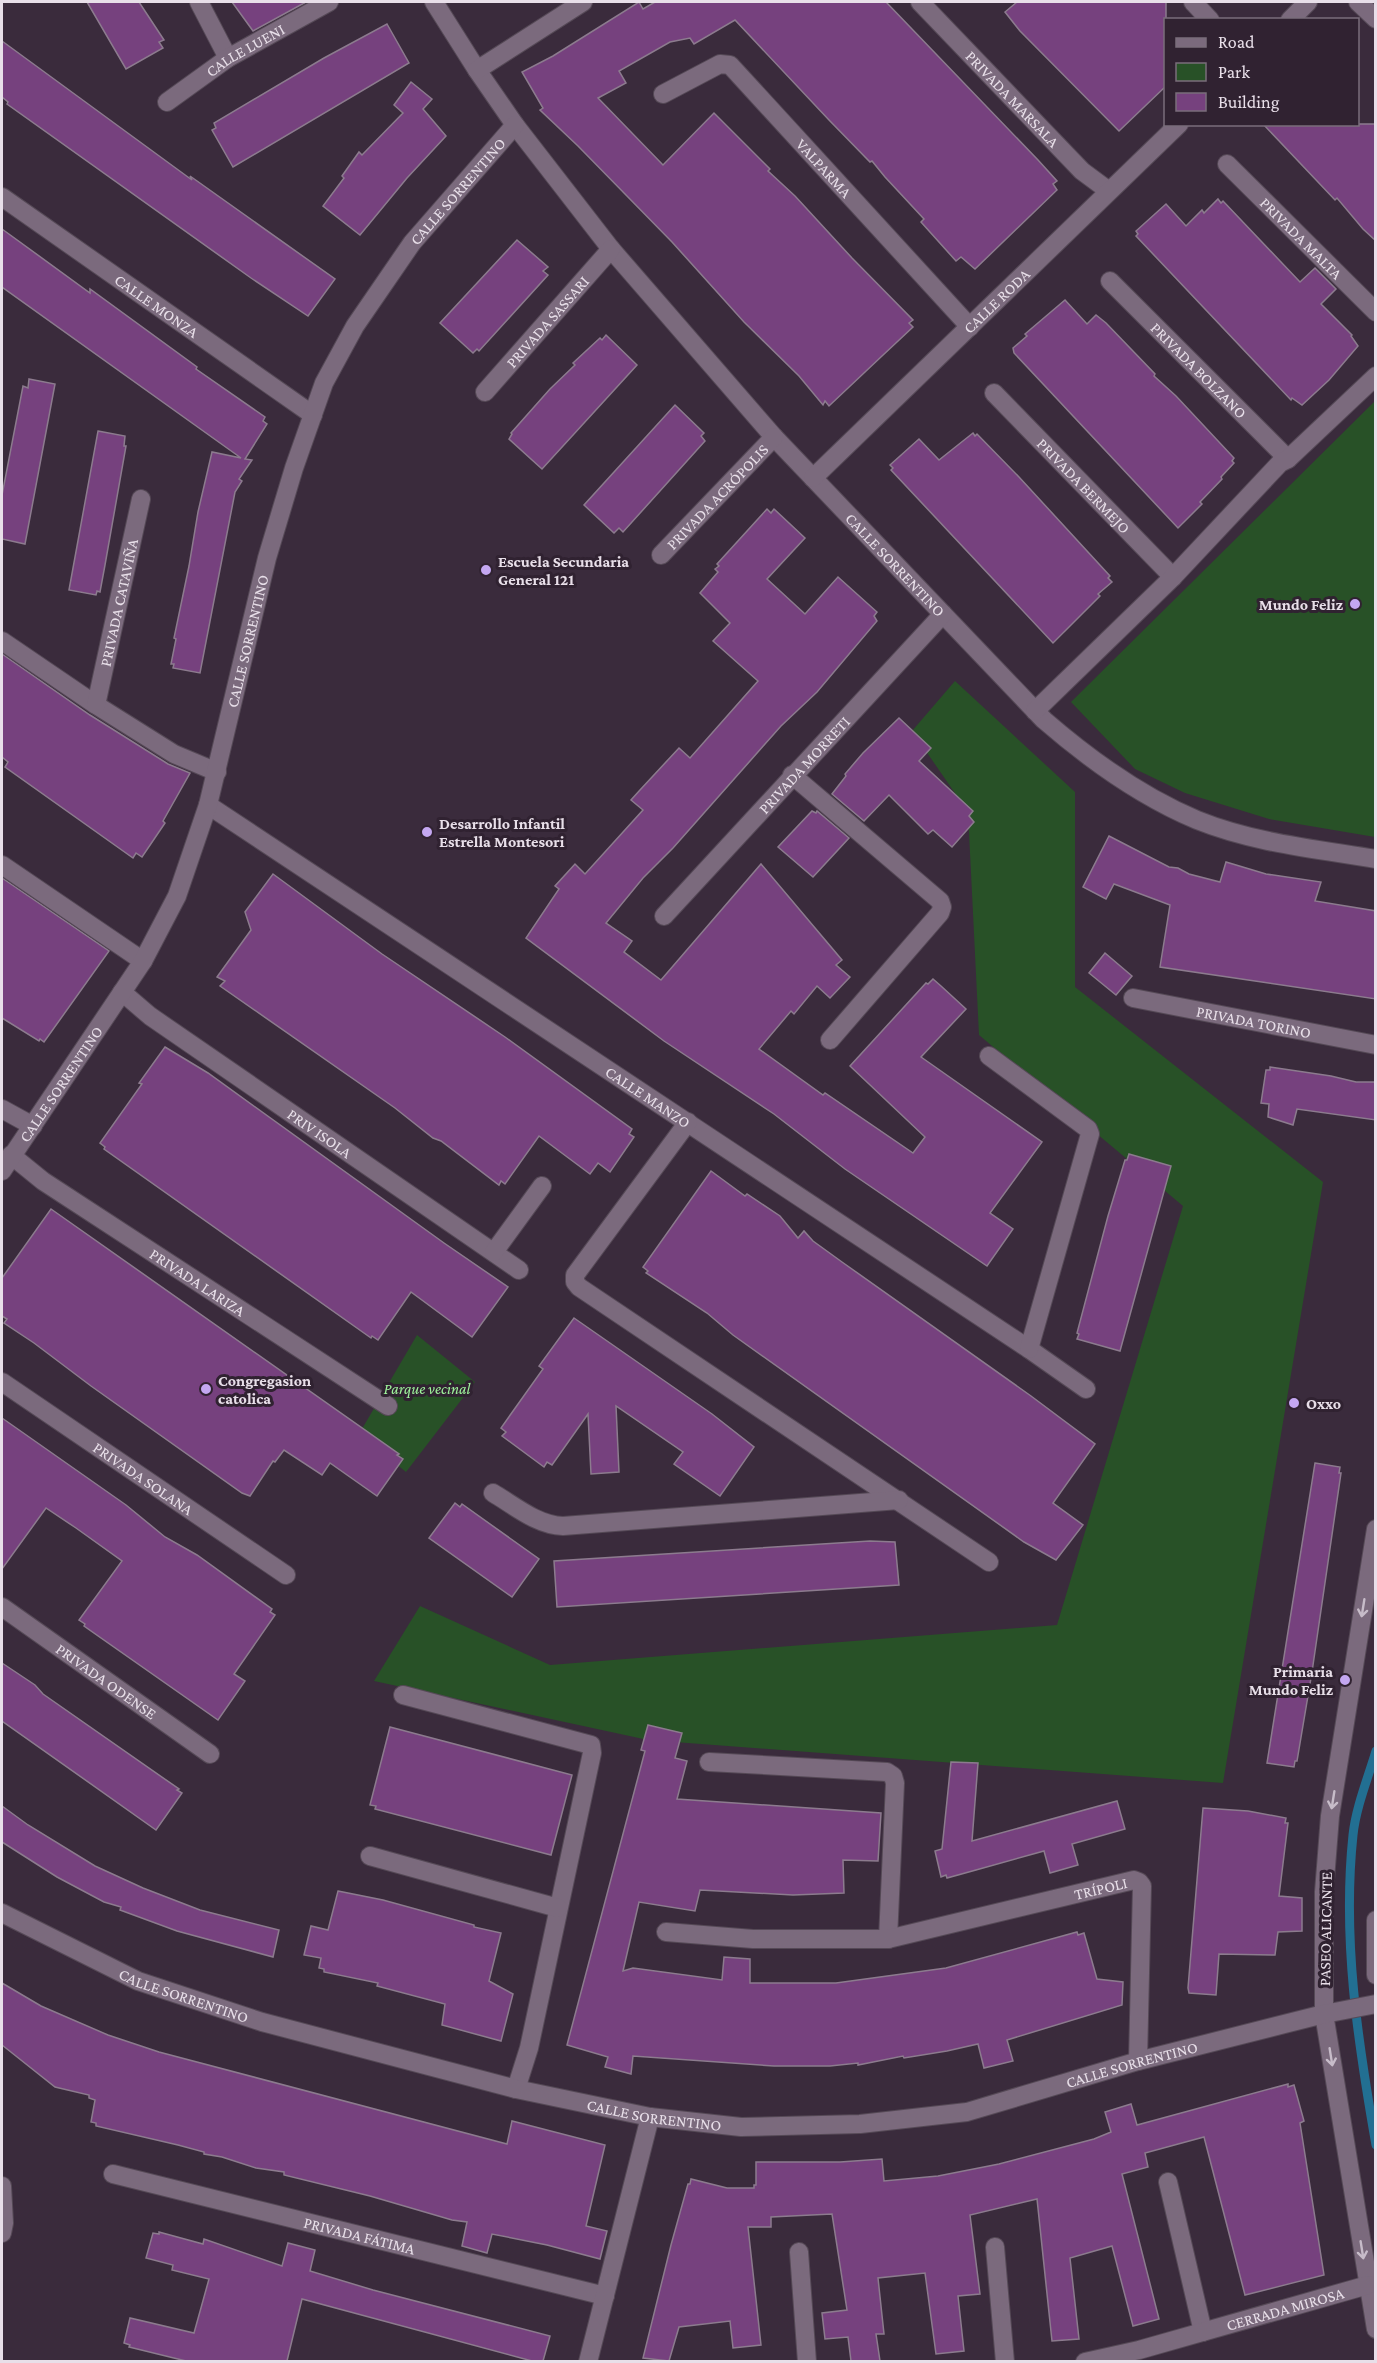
<svg xmlns="http://www.w3.org/2000/svg" width="1377" height="2363" font-family="'Crimson Pro',serif">
<style>
.green{fill:#285127}
.lines{fill:none;stroke-linecap:round;stroke-linejoin:round}
.stream{stroke:#226f92;stroke-width:9}
.building{fill:#76417e;stroke:#8c7b8e;stroke-width:1.5}
.minor-casing{stroke:#554956;stroke-width:20}
.minor{stroke:#7b6a7d;stroke-width:18}
.oneway{stroke:#c7bcc9}
.poi-dot{fill:#c4a7f1;stroke:#302231;stroke-width:2}
.labels{text-anchor:middle;stroke-width:6;stroke-linejoin:round;paint-order:stroke}
.street-label{font-size:16px;fill:#e8dfe9;stroke:#302231}
.poi-label{font-size:16px;font-weight:bold;fill:#e8dfe9;stroke:#302231;text-anchor:start}
.park-label{font-size:16px;font-style:italic;fill:#9ef39b;stroke:#302231}
</style>
<rect width="100%" height="100%" fill="#3a2b3c"/>
<!-- green -->
<g class="green">
<path d="M 1375,401 L 1375,837 L 1269,819 L 1185,793 L 1135,769 L 1071,702 Z"/>
<path d="M 955,681 L 1075,792 L 1075,987 L 1323,1182 L 1223,1783 L 648,1740 L 374,1681 L 420,1606 L 550,1665 L 1057,1625 L 1183,1206 L 979,1035 L 968,812 L 912,731 Z"/>
<path d="M 417,1335 L 475,1382 L 406,1472 L 359,1434 Z"/>
</g>
<g class="lines">
<!-- stream -->
<path class="stream" d="M 1376,1751 C 1368,1778 1356,1807 1353,1835 C 1342,1939 1358,2043 1376,2145"/>
</g>
<!-- building -->
<g class="building">
<path d="M 87,2 L 139,2 L 164,40 L 159,42 L 163,48 L 126,69 Z"/>
<path d="M 232,2 L 306,2 L 253,31 Z"/>
<path d="M 639,2 L 643,9 L 655,2 L 886,2 L 1038,160 L 1057,181 L 1053,184 L 1057,190 L 975,269 L 961,257 L 956,261 L 921,222 L 924,219 L 885,177 L 872,161 L 870,162 L 829,120 L 735,20 L 694,44 L 690,38 L 670,42 L 619,71 L 626,83 L 598,98 L 663,165 L 714,113 L 770,169 L 768,171 L 795,196 L 852,258 L 913,320 L 909,323 L 913,327 L 882,356 L 829,406 L 825,401 L 823,405 L 799,376 L 744,322 L 672,242 L 578,146 L 540,110 L 543,108 L 522,72 L 553,56 Z"/>
<path d="M 1017,2 L 1166,2 L 1166,86 L 1119,131 L 1020,31 L 1005,12 Z"/>
<path d="M 387,24 L 409,63 L 233,167 L 212,130 L 216,128 L 214,123 L 324,58 Z"/>
<path d="M 2,41 L 192,180 L 190,176 L 335,279 L 308,316 L 251,278 L 7,104 L 8,102 L 2,97 Z"/>
<path d="M 411,82 L 432,99 L 423,109 L 446,136 L 407,178 L 360,235 L 323,206 L 344,178 L 342,176 L 359,152 L 362,155 L 403,113 L 394,105 Z"/>
<path d="M 1263,124 L 1376,124 L 1376,241 L 1363,229 L 1337,198 L 1335,200 Z"/>
<path d="M 1218,199 L 1221,203 L 1223,201 L 1300,282 L 1315,268 L 1336,289 L 1321,304 L 1352,335 L 1351,336 L 1358,346 L 1329,380 L 1302,405 L 1292,398 L 1291,400 L 1136,236 L 1138,234 L 1136,231 L 1166,204 L 1186,226 L 1202,210 L 1204,213 Z"/>
<path d="M 2,229 L 90,293 L 90,289 L 197,367 L 196,369 L 265,417 L 263,421 L 267,424 L 245,459 L 252,460 L 239,479 L 242,481 L 235,492 L 200,673 L 173,668 L 174,664 L 171,664 L 176,639 L 174,638 L 189,566 L 198,512 L 212,452 L 241,458 L 2,287 Z"/>
<path d="M 517,240 L 548,267 L 543,271 L 548,275 L 479,351 L 477,349 L 473,353 L 440,323 Z"/>
<path d="M 1065,300 L 1087,324 L 1096,315 L 1106,323 L 1155,374 L 1154,376 L 1176,396 L 1234,458 L 1232,461 L 1234,463 L 1221,477 L 1222,479 L 1200,502 L 1202,504 L 1178,528 L 1014,353 L 1013,348 L 1027,336 L 1025,334 Z"/>
<path d="M 606,335 L 637,365 L 542,469 L 509,439 L 512,434 L 511,433 L 550,389 L 575,365 L 573,363 L 600,338 L 602,340 Z"/>
<path d="M 29,379 L 55,384 L 25,544 L 2,539 L 2,495 L 23,386 L 28,388 Z"/>
<path d="M 675,405 L 704,433 L 701,436 L 705,441 L 623,532 L 619,528 L 614,533 L 584,505 Z"/>
<path d="M 98,431 L 125,436 L 124,446 L 126,446 L 105,565 L 100,592 L 97,591 L 96,595 L 69,590 Z"/>
<path d="M 973,433 L 975,436 L 977,434 L 1019,477 L 1110,576 L 1108,578 L 1112,582 L 1098,594 L 1100,596 L 1053,643 L 891,470 L 893,468 L 890,465 L 919,439 L 939,460 Z"/>
<path d="M 767,509 L 771,513 L 774,509 L 805,538 L 767,579 L 805,614 L 838,577 L 877,612 L 874,616 L 877,621 L 817,692 L 781,726 L 673,848 L 643,878 L 606,923 L 632,941 L 624,952 L 661,980 L 761,864 L 842,960 L 836,965 L 850,977 L 830,998 L 817,986 L 794,1014 L 791,1011 L 759,1049 L 823,1095 L 825,1093 L 913,1153 L 925,1137 L 850,1066 L 926,983 L 928,984 L 933,979 L 941,986 L 966,1009 L 921,1057 L 1042,1142 L 990,1213 L 1013,1229 L 987,1266 L 845,1169 L 774,1114 L 664,1041 L 526,938 L 559,889 L 555,886 L 575,864 L 585,874 L 643,810 L 631,800 L 640,790 L 679,748 L 690,758 L 758,681 L 713,641 L 730,623 L 700,593 L 718,572 L 715,569 L 719,566 L 717,564 Z"/>
<path d="M 2,654 L 90,715 L 168,764 L 190,773 L 163,821 L 165,823 L 142,857 L 136,853 L 133,858 L 5,767 L 8,762 L 2,757 Z"/>
<path d="M 899,718 L 931,748 L 919,761 L 973,811 L 969,816 L 974,822 L 952,847 L 933,830 L 928,834 L 889,795 L 864,821 L 832,794 L 846,776 L 845,774 L 863,753 Z"/>
<path d="M 812,811 L 816,813 L 817,811 L 849,838 L 813,877 L 778,847 Z"/>
<path d="M 1109,836 L 1169,867 L 1178,868 L 1189,874 L 1220,882 L 1226,862 L 1266,874 L 1321,882 L 1315,901 L 1376,911 L 1376,999 L 1160,967 L 1170,905 L 1114,884 L 1106,899 L 1083,887 Z"/>
<path d="M 273,874 L 382,954 L 505,1037 L 632,1129 L 629,1134 L 634,1137 L 610,1172 L 598,1163 L 590,1174 L 539,1136 L 505,1184 L 501,1181 L 499,1185 L 441,1141 L 433,1138 L 395,1108 L 220,986 L 225,981 L 217,977 L 251,930 L 245,912 Z"/>
<path d="M 2,878 L 109,951 L 44,1042 L 40,1039 L 39,1041 L 2,1018 Z"/>
<path d="M 1105,953 L 1132,976 L 1116,995 L 1089,973 Z"/>
<path d="M 165,1047 L 208,1073 L 444,1243 L 508,1287 L 472,1337 L 411,1292 L 378,1340 L 372,1336 L 371,1338 L 104,1149 L 105,1147 L 100,1143 L 142,1084 L 139,1083 Z"/>
<path d="M 1270,1067 L 1331,1076 L 1356,1082 L 1376,1082 L 1376,1120 L 1297,1109 L 1293,1125 L 1268,1117 L 1269,1104 L 1261,1103 L 1266,1070 L 1270,1070 Z"/>
<path d="M 1129,1154 L 1171,1166 L 1120,1351 L 1077,1339 L 1079,1334 L 1077,1333 L 1108,1216 L 1125,1160 L 1127,1160 Z"/>
<path d="M 711,1171 L 745,1196 L 747,1194 L 780,1216 L 798,1238 L 804,1231 L 813,1241 L 842,1262 L 1031,1396 L 1095,1444 L 1053,1503 L 1083,1525 L 1056,1560 L 1024,1542 L 733,1335 L 707,1313 L 646,1273 L 648,1271 L 643,1267 Z"/>
<path d="M 51,1209 L 399,1454 L 397,1455 L 403,1459 L 377,1496 L 330,1463 L 322,1475 L 284,1450 L 275,1462 L 273,1461 L 250,1496 L 242,1493 L 91,1386 L 34,1343 L 4,1323 L 7,1319 L 2,1316 L 2,1278 Z"/>
<path d="M 574,1318 L 712,1414 L 754,1447 L 720,1496 L 674,1464 L 683,1452 L 616,1406 L 619,1472 L 591,1474 L 588,1414 L 552,1465 L 547,1462 L 544,1467 L 502,1436 L 506,1432 L 501,1428 L 543,1369 L 539,1366 Z"/>
<path d="M 2,1418 L 126,1505 L 165,1537 L 197,1555 L 272,1609 L 270,1612 L 275,1615 L 234,1674 L 245,1681 L 218,1720 L 84,1626 L 85,1624 L 79,1620 L 122,1561 L 76,1528 L 46,1508 L 2,1569 Z"/>
<path d="M 1315,1463 L 1340,1467 L 1339,1473 L 1341,1473 L 1312,1672 L 1297,1761 L 1295,1761 L 1294,1767 L 1267,1763 Z"/>
<path d="M 455,1503 L 460,1507 L 462,1504 L 539,1559 L 512,1597 L 429,1538 Z"/>
<path d="M 870,1541 L 895,1542 L 899,1585 L 557,1607 L 554,1561 Z"/>
<path d="M 2,1663 L 35,1685 L 43,1694 L 179,1789 L 177,1790 L 182,1793 L 156,1830 L 2,1721 Z"/>
<path d="M 648,1725 L 682,1733 L 675,1758 L 687,1761 L 677,1799 L 881,1813 L 878,1861 L 843,1860 L 844,1893 L 793,1895 L 700,1890 L 695,1911 L 639,1902 L 623,1971 L 633,1968 L 722,1980 L 724,1957 L 750,1959 L 750,1983 L 836,1983 L 946,1968 L 1077,1932 L 1078,1935 L 1084,1933 L 1097,1979 L 1123,1982 L 1122,2005 L 1007,2040 L 1013,2061 L 984,2068 L 978,2044 L 947,2051 L 904,2058 L 903,2056 L 858,2065 L 858,2063 L 830,2066 L 774,2066 L 633,2056 L 631,2074 L 605,2067 L 608,2057 L 567,2045 L 645,1751 L 641,1750 Z"/>
<path d="M 390,1727 L 572,1775 L 551,1855 L 375,1809 L 376,1806 L 370,1805 Z"/>
<path d="M 951,1762 L 978,1763 L 972,1841 L 1117,1801 L 1125,1829 L 1072,1844 L 1078,1865 L 1050,1873 L 1044,1851 L 976,1870 L 947,1878 L 946,1875 L 941,1877 L 935,1851 L 942,1849 Z"/>
<path d="M 2,1806 L 28,1825 L 95,1866 L 143,1888 L 200,1910 L 279,1930 L 273,1957 L 177,1931 L 120,1910 L 121,1907 L 104,1902 L 57,1877 L 2,1842 Z"/>
<path d="M 1203,1808 L 1248,1811 L 1286,1818 L 1285,1823 L 1288,1823 L 1279,1896 L 1302,1898 L 1302,1931 L 1278,1932 L 1275,1955 L 1219,1954 L 1216,1995 L 1189,1993 L 1188,1988 Z"/>
<path d="M 338,1891 L 383,1900 L 474,1925 L 474,1927 L 501,1933 L 489,1981 L 513,1994 L 501,2041 L 442,2025 L 445,2004 L 377,1986 L 378,1983 L 324,1972 L 324,1969 L 319,1968 L 321,1958 L 304,1955 L 311,1926 L 328,1930 Z"/>
<path d="M 2,1983 L 41,2006 L 108,2035 L 159,2052 L 507,2144 L 512,2121 L 605,2145 L 586,2226 L 607,2231 L 600,2259 L 547,2245 L 492,2234 L 487,2253 L 462,2246 L 467,2222 L 452,2220 L 370,2196 L 284,2175 L 284,2172 L 256,2168 L 222,2157 L 204,2154 L 204,2152 L 178,2145 L 96,2126 L 96,2123 L 91,2122 L 95,2100 L 89,2098 L 89,2095 L 55,2087 L 2,2045 Z"/>
<path d="M 1288,2084 L 1288,2087 L 1294,2085 L 1304,2121 L 1300,2123 L 1324,2275 L 1245,2295 L 1204,2137 L 1145,2153 L 1148,2167 L 1122,2174 L 1159,2319 L 1133,2326 L 1112,2246 L 1070,2258 L 1079,2339 L 1052,2341 L 1037,2199 L 970,2215 L 980,2294 L 958,2296 L 964,2351 L 936,2354 L 925,2273 L 878,2278 L 884,2334 L 876,2334 L 880,2361 L 851,2361 L 848,2337 L 825,2339 L 822,2313 L 847,2310 L 832,2214 L 771,2217 L 771,2227 L 748,2227 L 761,2345 L 733,2348 L 730,2321 L 679,2327 L 669,2361 L 643,2358 L 671,2245 L 688,2184 L 690,2184 L 691,2179 L 727,2188 L 754,2188 L 754,2185 L 756,2185 L 756,2162 L 840,2162 L 882,2159 L 884,2181 L 938,2176 L 999,2164 L 1094,2139 L 1111,2132 L 1105,2112 L 1131,2104 L 1137,2125 Z"/>
<path d="M 159,2232 L 203,2244 L 204,2239 L 282,2266 L 288,2243 L 315,2250 L 310,2271 L 373,2290 L 550,2336 L 543,2361 L 532,2361 L 302,2299 L 287,2361 L 186,2361 L 129,2347 L 130,2345 L 124,2343 L 130,2318 L 194,2333 L 209,2279 L 172,2270 L 173,2265 L 146,2258 L 153,2233 L 159,2234 Z"/>
</g>
<g class="lines">
<defs>
<g id="minor">
<path d="M 199,2 L 228,58"/>
<path id="s1" d="M 434,2 L 477,70 L 515,125 L 611,249 L 774,437 L 1044,720 C 1089,759 1142,797 1197,820 C 1254,843 1316,849 1376,859"/>
<path id="s2" d="M 920,2 L 1082,171 L 1109,191"/>
<path d="M 1193,2 L 1210,20"/>
<path d="M 1358,2 L 1376,19"/>
<path d="M 1290,20 L 1308,2"/>
<path d="M 477,70 L 583,2"/>
<path id="s3" d="M 663,94 L 720,64 L 730,65 L 970,327"/>
<path id="s4" d="M 167,102 L 228,58 L 329,2"/>
<path id="s5" d="M 1227,164 L 1376,312"/>
<path id="s6" d="M 2,197 L 313,415"/>
<path id="s7" d="M 1110,281 L 1288,459"/>
<path id="s8" d="M 485,392 L 611,249"/>
<path id="s9" d="M 994,393 L 1173,577"/>
<path id="s10" d="M 813,478 L 1179,124"/>
<path id="s11" d="M 661,555 L 774,437"/>
<path d="M 2,641 L 96,705 L 174,754 L 217,772"/>
<path id="s12" d="M 96,705 L 141,499"/>
<path d="M 1035,711 L 1173,577 L 1280,463 L 1288,459 L 1376,376"/>
<path d="M 792,775 L 940,901 L 942,907 L 940,913 L 830,1040"/>
<path id="s13" d="M 208,805 L 1029,1349 L 1086,1389"/>
<path d="M 2,865 L 143,961"/>
<path id="s14" d="M 664,916 L 943,614"/>
<path id="s15" d="M 122,992 L 150,1016 L 519,1270"/>
<path id="s16" d="M 1133,998 L 1376,1045"/>
<path d="M 989,1056 L 1088,1129 L 1090,1134 L 1029,1349"/>
<path d="M 2,1109 L 33,1126"/>
<path d="M 688,1122 L 575,1275 L 575,1282 L 579,1287 L 989,1562"/>
<path id="s17" d="M 11,1155 L 43,1181 L 388,1406"/>
<path id="s18" d="M 2,1171 L 143,961 L 177,896 L 208,805 L 267,558 L 294,468 L 324,383 L 355,326 L 412,243 L 515,125"/>
<path d="M 494,1252 L 542,1186"/>
<path id="s19" d="M 2,1382 L 286,1575"/>
<path d="M 493,1493 C 515,1506 537,1525 563,1526 L 899,1500"/>
<path d="M 1376,1529 L 1330,1816 L 1324,1892 L 1324,2014 L 1376,2329"/>
<path id="s20" d="M 2,1607 L 210,1754"/>
<path d="M 403,1695 L 591,1745 L 592,1753 L 529,2048 L 516,2089"/>
<path d="M 709,1762 L 887,1772 L 893,1776 L 895,1783 L 888,1939"/>
<path d="M 370,1856 L 558,1908"/>
<path id="s21" d="M 2,1913 L 138,1981 L 262,2022 L 516,2089 L 650,2117 L 741,2127 L 860,2124 L 967,2112 L 1138,2061 L 1324,2014 L 1376,2004"/>
<path d="M 1376,1920 L 1376,1975"/>
<path id="s22" d="M 666,1932 L 753,1939 L 888,1939 L 1134,1880 L 1139,1882 L 1142,1886 L 1138,2061"/>
<path id="s23" d="M 113,2174 L 605,2296"/>
<path d="M 1168,2182 L 1203,2332"/>
<path d="M 2,2186 L 4,2223 L 2,2233"/>
<path d="M 995,2247 L 1005,2362"/>
<path d="M 799,2252 L 807,2362"/>
<path d="M 588,2362 L 650,2117"/>
<path id="s24" d="M 1085,2362 L 1139,2350 L 1368,2285"/>
</g>
</defs>
<!-- minor casing -->
<use href="#minor" class="minor-casing"/>
<!-- minor -->
<use href="#minor" class="minor"/>
</g>
<!-- one-way arrows -->
<defs><path id="oneway-shaft" d="M-6 0H5M1.5-3L5.5 0L1.5 3" fill="none" stroke-width="1.6" stroke-linecap="round" stroke-linejoin="round" transform="scale(1.5)"/></defs>
<g class="oneway">
<use href="#oneway-shaft" transform="translate(1363 1608) rotate(99)"/>
<use href="#oneway-shaft" transform="translate(1333 1800) rotate(99)"/>
<use href="#oneway-shaft" transform="translate(1331 2057) rotate(81)"/>
<use href="#oneway-shaft" transform="translate(1362 2250) rotate(81)"/>
</g>
<!-- markers -->
<g class="poi-dot">
<circle cx="486" cy="570" r="6"/>
<circle cx="1355" cy="604" r="6"/>
<circle cx="427" cy="832" r="6"/>
<circle cx="206" cy="1389" r="6"/>
<circle cx="1294" cy="1403" r="6"/>
<circle cx="1345" cy="1680" r="6"/>
</g>
<g class="labels">
<!-- street labels -->
<g class="street-label">
<text dy="6" stroke="none"><textPath href="#s4" startOffset="94">CALLE LUENI</textPath></text>
<text dy="6" stroke="none"><textPath href="#s2" startOffset="134">PRIVADA MARSALA</textPath></text>
<text dy="6" stroke="none"><textPath href="#s3" startOffset="214">VALPARMA</textPath></text>
<text dy="6" stroke="none"><textPath href="#s18" startOffset="1095">CALLE SORRENTINO</textPath></text>
<text dy="6" stroke="none"><textPath href="#s5" startOffset="105">PRIVADA MALTA</textPath></text>
<text dy="6" stroke="none"><textPath href="#s10" startOffset="255">CALLE RODA</textPath></text>
<text dy="6" stroke="none"><textPath href="#s6" startOffset="189">CALLE MONZA</textPath></text>
<text dy="6" stroke="none"><textPath href="#s8" startOffset="94">PRIVADA SASSARI</textPath></text>
<text dy="6" stroke="none"><textPath href="#s7" startOffset="126">PRIVADA BOLZANO</textPath></text>
<text dy="6" stroke="none"><textPath href="#s9" startOffset="129">PRIVADA BERMEJO</textPath></text>
<text dy="6" stroke="none"><textPath href="#s11" startOffset="81">PRIVADA ACRÓPOLIS</textPath></text>
<text dy="6" stroke="none"><textPath href="#s1" startOffset="729">CALLE SORRENTINO</textPath></text>
<text dy="6" stroke="none"><textPath href="#s12" startOffset="105">PRIVADA CATAVIÑA</textPath></text>
<text dy="6" stroke="none"><textPath href="#s18" startOffset="591">CALLE SORRENTINO</textPath></text>
<text dy="6" stroke="none"><textPath href="#s14" startOffset="206">PRIVADA MORRETI</textPath></text>
<text dy="6" stroke="none"><textPath href="#s16" startOffset="123">PRIVADA TORINO</textPath></text>
<text dy="6" stroke="none"><textPath href="#s18" startOffset="105">CALLE SORRENTINO</textPath></text>
<text dy="6" stroke="none"><textPath href="#s13" startOffset="528">CALLE MANZO</textPath></text>
<text dy="6" stroke="none"><textPath href="#s15" startOffset="243">PRIV ISOLA</textPath></text>
<text dy="6" stroke="none"><textPath href="#s17" startOffset="226">PRIVADA LARIZA</textPath></text>
<text dy="6" stroke="none"><textPath href="#s19" startOffset="171">PRIVADA SOLANA</textPath></text>
<text dy="6" stroke="none"><textPath href="#s20" startOffset="128">PRIVADA ODENSE</textPath></text>
<text dy="6" stroke="none"><textPath href="#s22" startOffset="441">TRÍPOLI</textPath></text>
<text transform="translate(1325 1929) rotate(-89)" y="6">PASEO ALICANTE</text>
<text dy="6" stroke="none"><textPath href="#s21" startOffset="200">CALLE SORRENTINO</textPath></text>
<text dy="6" stroke="none"><textPath href="#s21" startOffset="1172">CALLE SORRENTINO</textPath></text>
<text dy="6" stroke="none"><textPath href="#s21" startOffset="686">CALLE SORRENTINO</textPath></text>
<text dy="6" stroke="none"><textPath href="#s23" startOffset="254">PRIVADA FÁTIMA</textPath></text>
<text dy="6" stroke="none"><textPath href="#s24" startOffset="207">CERRADA MIROSA</textPath></text>
</g>
<!-- poi labels -->
<g class="poi-label">
<text x="498" y="567">Escuela Secundaria<tspan x="498" dy="18">General 121</tspan></text>
<text x="1343" y="610" text-anchor="end">Mundo Feliz</text>
<text x="439" y="829">Desarrollo Infantil<tspan x="439" dy="18">Estrella Montesori</tspan></text>
<text x="218" y="1386">Congregasion<tspan x="218" dy="18">catolica</tspan></text>
<text x="1306" y="1409">Oxxo</text>
<text x="1333" y="1677" text-anchor="end">Primaria<tspan x="1333" dy="18">Mundo Feliz</tspan></text>
</g>
<!-- park labels -->
<g class="park-label">
<text x="427" y="1394">Parque vecinal</text>
</g>
</g>
<!-- border -->
<rect width="1377" height="2363" fill="none" stroke="#e8dfe9" stroke-width="6"/>
<!-- legend -->
<rect x="1164" y="18" width="195" height="108" fill="#302231" stroke="#7a6e7b" stroke-width="1.5"/>
<rect x="1176" y="38" width="30" height="9" fill="#7b6a7d" stroke="#7a6e7b" stroke-width="1.5"/>
<text x="1218" y="48" font-size="18" fill="#e8dfe9">Road</text>
<rect x="1176" y="63" width="30" height="18" fill="#285127" stroke="#7a6e7b" stroke-width="1.5"/>
<text x="1218" y="78" font-size="18" fill="#e8dfe9">Park</text>
<rect x="1176" y="93" width="30" height="18" fill="#76417e" stroke="#7a6e7b" stroke-width="1.5"/>
<text x="1218" y="108" font-size="18" fill="#e8dfe9">Building</text>
</svg>
